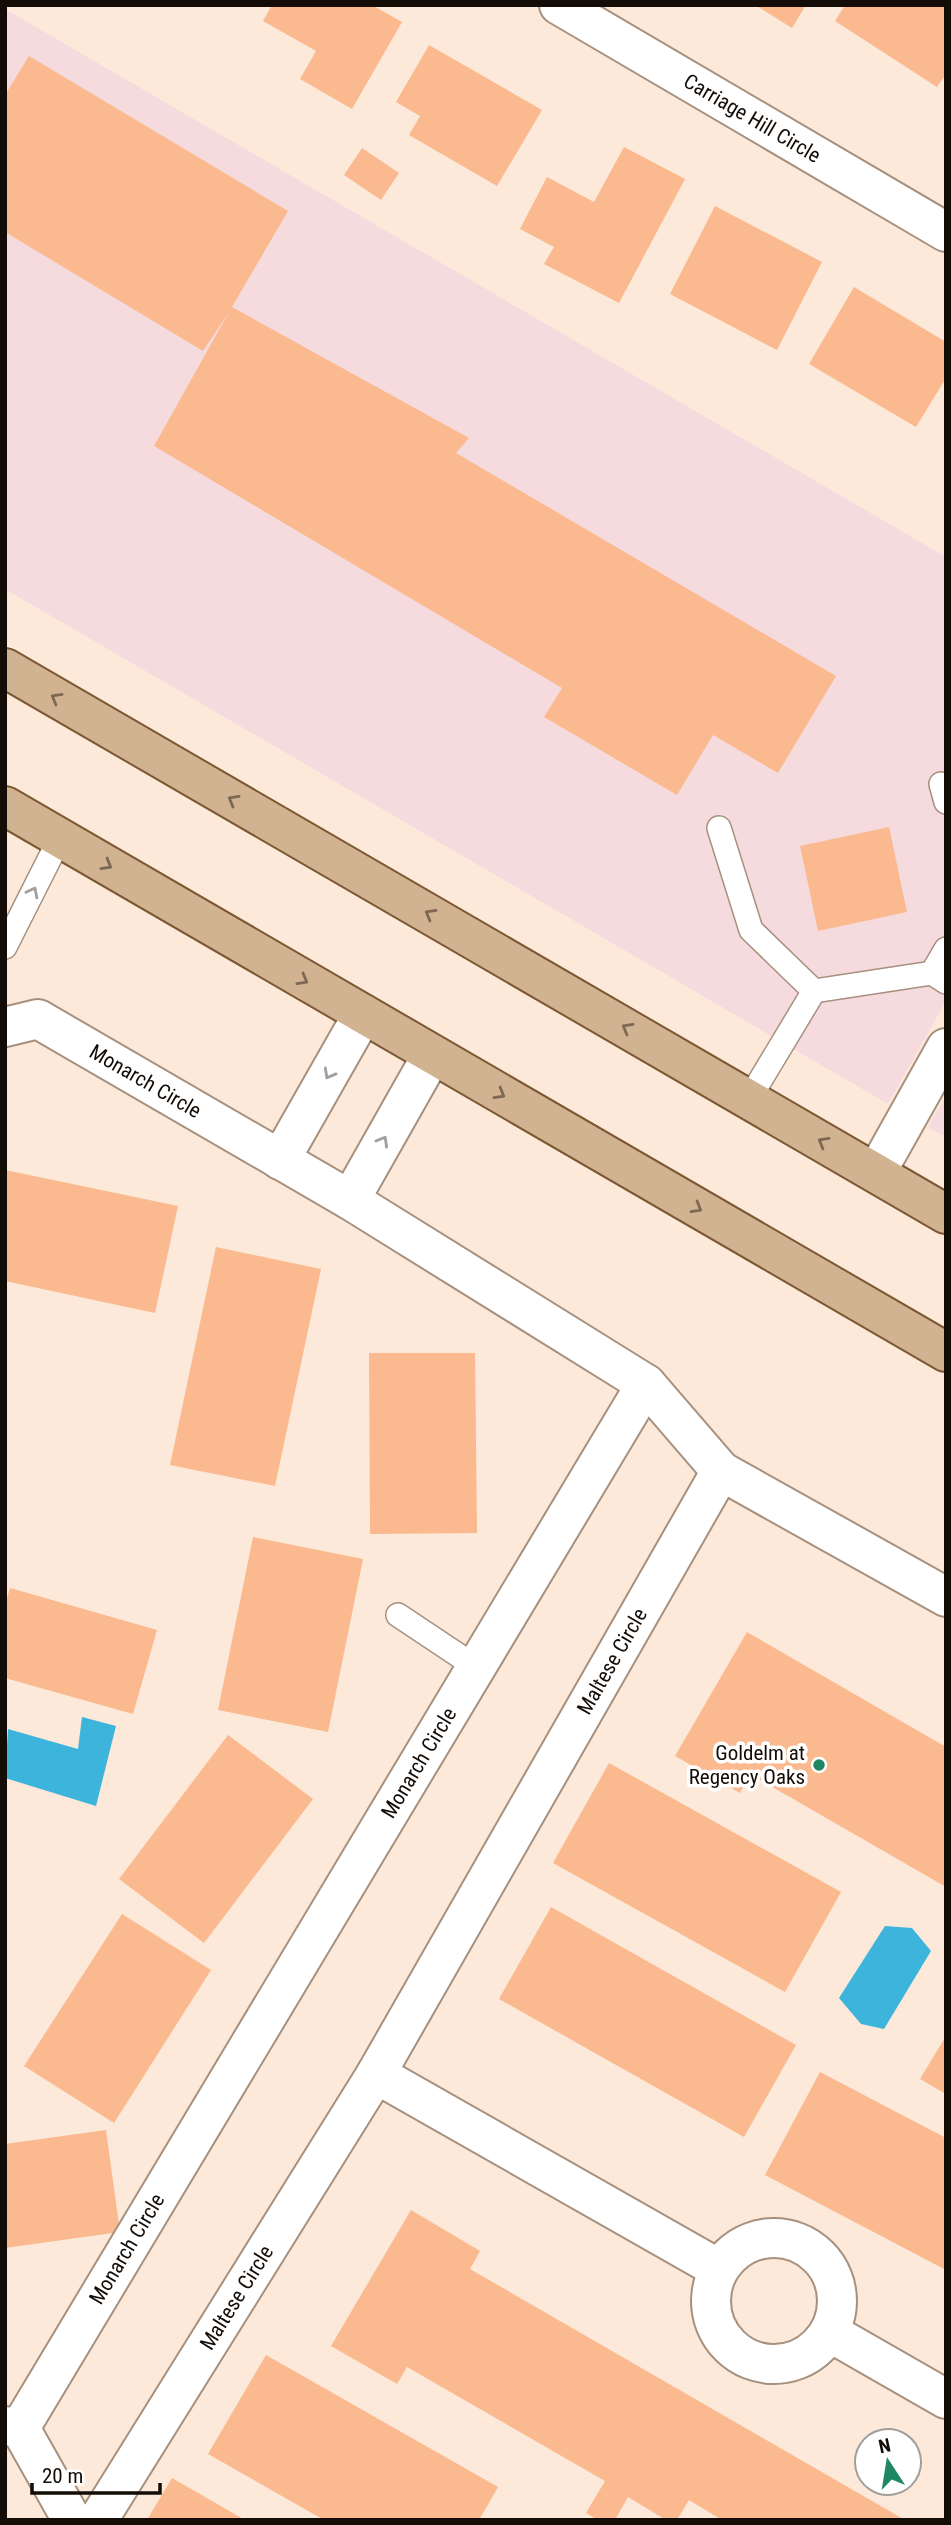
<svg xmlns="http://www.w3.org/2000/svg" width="951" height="2525" font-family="'Roboto Condensed',sans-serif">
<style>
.commercial{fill:#f6dbde}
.water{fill:#3cb4dc}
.building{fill:#fab98f}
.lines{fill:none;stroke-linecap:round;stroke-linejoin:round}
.service-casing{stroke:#a7907e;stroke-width:26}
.minor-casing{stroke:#a7907e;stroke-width:42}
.primary-casing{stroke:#7b5832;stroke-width:42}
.service{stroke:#fff;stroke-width:23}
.minor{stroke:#fff;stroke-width:38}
.primary{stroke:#d1b392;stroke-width:38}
.oneway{stroke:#7c6853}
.oneway2{stroke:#a19e9b}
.poi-dot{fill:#1f8762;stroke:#fff;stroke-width:2.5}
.labels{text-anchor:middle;stroke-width:7;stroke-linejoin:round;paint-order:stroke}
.street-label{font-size:21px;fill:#140c06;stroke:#fff}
.poi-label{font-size:21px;fill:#140c06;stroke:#fff;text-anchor:end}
</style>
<rect width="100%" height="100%" fill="#fce9d9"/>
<!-- commercial -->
<g class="commercial">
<path d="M 5,9 L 946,557 L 946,1001 L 888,1104 L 5,589 Z"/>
<path d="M 946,1097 L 946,1137 L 928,1127 Z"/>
</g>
<!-- water -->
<g class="water">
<path d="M 82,1717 L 116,1726 L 96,1806 L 5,1778 L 8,1729 L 78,1749 Z"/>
<path d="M 885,1926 L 912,1928 L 931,1951 L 884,2029 L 861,2024 L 839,1998 Z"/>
</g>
<!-- building -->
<g class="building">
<path d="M 272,5 L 372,5 L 402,22 L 352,109 L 300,79 L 316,51 L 263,21 Z"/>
<path d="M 755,5 L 806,5 L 792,28 Z"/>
<path d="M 845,5 L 946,5 L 946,74 L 937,87 L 835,21 Z"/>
<path d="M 429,45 L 542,110 L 497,186 L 409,135 L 420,116 L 396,102 Z"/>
<path d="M 29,56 L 288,211 L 232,307 L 469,438 L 456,453 L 836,676 L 778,773 L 713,735 L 677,795 L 544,717 L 562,688 L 154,446 L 229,312 L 203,351 L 5,232 L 5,95 Z"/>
<path d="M 624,147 L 685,179 L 619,303 L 544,264 L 554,247 L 520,229 L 547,177 L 594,202 Z"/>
<path d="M 362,148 L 399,173 L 381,200 L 344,175 Z"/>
<path d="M 715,206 L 822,262 L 777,350 L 670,294 Z"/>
<path d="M 854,287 L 946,342 L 946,378 L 916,427 L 809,364 Z"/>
<path d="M 889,827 L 907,912 L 818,931 L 800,846 Z"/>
<path d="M 5,1170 L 178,1206 L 155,1313 L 5,1281 Z"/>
<path d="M 216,1247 L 321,1269 L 275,1486 L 170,1465 Z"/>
<path d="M 369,1353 L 475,1353 L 477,1533 L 370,1534 Z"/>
<path d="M 253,1537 L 363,1559 L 328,1732 L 218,1710 Z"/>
<path d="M 10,1588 L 157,1630 L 133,1714 L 5,1678 L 5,1605 Z"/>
<path d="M 747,1632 L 946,1747 L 946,1887 L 750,1774 L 740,1793 L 675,1756 Z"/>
<path d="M 228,1735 L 313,1799 L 204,1943 L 119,1879 Z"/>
<path d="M 609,1763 L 841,1892 L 785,1992 L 553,1863 Z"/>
<path d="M 551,1907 L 796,2045 L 744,2137 L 499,1999 Z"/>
<path d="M 122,1914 L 211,1970 L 114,2123 L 24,2066 Z"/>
<path d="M 946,2036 L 946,2094 L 920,2079 Z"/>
<path d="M 820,2072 L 946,2138 L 946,2270 L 765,2175 Z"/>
<path d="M 106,2130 L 120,2232 L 5,2248 L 5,2144 Z"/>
<path d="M 411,2210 L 480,2251 L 470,2269 L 905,2520 L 722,2520 L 689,2500 L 677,2520 L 666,2520 L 628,2497 L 615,2520 L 598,2520 L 586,2513 L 605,2481 L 407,2367 L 397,2384 L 331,2346 Z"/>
<path d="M 266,2355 L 498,2487 L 479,2520 L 324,2520 L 208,2454 Z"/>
<path d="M 172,2478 L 245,2520 L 147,2520 Z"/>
</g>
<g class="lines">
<defs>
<g id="service">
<path d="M 941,784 L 946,802"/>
<path d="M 719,828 L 751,930 L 814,991 L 749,1099"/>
<path d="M 5,947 L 60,838"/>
<path d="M 946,949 L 932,973 L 946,982"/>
<path d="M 814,991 L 932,973"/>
<path d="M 398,1615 L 476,1667"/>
</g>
<g id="minor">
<path id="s1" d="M 559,5 L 946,232"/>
<path id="s2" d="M 5,1027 L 38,1019 L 350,1200 L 646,1384 L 20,2428 L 5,2426"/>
<path d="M 280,1160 L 363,1014"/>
<path d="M 876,1173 L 946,1048"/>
<path d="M 350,1200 L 432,1055"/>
<path d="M 646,1384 L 721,1471"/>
<path d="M 376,2074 L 719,2269"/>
<circle cx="774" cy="2301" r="63"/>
<path d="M 829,2332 L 946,2399"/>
<path d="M 20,2428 L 72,2520"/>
<path id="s3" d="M 98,2520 L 376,2074 L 721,1471 L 946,1597"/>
</g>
<g id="primary">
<path d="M 5,668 L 946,1214"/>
<path d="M 5,806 L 946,1352"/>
</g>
</defs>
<!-- service casing -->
<use href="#service" class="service-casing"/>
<!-- minor casing -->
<use href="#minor" class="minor-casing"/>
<!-- primary casing -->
<use href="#primary" class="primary-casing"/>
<!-- service -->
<use href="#service" class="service"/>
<!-- minor -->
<use href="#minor" class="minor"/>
<!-- primary -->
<use href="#primary" class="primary"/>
</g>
<!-- one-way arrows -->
<defs><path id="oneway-chevron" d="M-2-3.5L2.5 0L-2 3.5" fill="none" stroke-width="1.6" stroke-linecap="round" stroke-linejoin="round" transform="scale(1.75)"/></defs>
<g class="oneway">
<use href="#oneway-chevron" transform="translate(56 698) rotate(-150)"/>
<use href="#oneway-chevron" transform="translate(233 800) rotate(-150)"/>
<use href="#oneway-chevron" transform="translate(107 865) rotate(30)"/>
<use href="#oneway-chevron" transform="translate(430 914) rotate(-150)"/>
<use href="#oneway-chevron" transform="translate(303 980) rotate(30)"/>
<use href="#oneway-chevron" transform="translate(627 1028) rotate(-150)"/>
<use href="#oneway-chevron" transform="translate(500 1094) rotate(30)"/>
<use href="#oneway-chevron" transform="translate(823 1142) rotate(-150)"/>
<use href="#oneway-chevron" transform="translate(697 1208) rotate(30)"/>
</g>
<g class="oneway2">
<use href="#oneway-chevron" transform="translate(33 892) rotate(-63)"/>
<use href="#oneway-chevron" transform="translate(329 1074) rotate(119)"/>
<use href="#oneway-chevron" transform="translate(383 1141) rotate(-60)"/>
</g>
<!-- markers -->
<circle class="poi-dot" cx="819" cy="1765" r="7"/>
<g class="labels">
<!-- street labels -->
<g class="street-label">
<text dy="7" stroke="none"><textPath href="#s1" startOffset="224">Carriage Hill Circle</textPath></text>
<text dy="7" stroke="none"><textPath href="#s2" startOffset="158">Monarch Circle</textPath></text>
<text dy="7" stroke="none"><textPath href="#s3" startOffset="1001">Maltese Circle</textPath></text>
<text transform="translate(419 1763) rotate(-59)" y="7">Monarch Circle</text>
<text transform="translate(127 2249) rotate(-59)" y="7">Monarch Circle</text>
<text dy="7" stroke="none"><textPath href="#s3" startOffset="262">Maltese Circle</textPath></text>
</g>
<!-- poi labels -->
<g class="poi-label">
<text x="805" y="1760">Goldelm at<tspan x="805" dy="24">Regency Oaks</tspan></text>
</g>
</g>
<!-- border -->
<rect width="951" height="2525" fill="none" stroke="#140c06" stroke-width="14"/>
<!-- north arrow -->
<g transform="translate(888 2462) rotate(348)"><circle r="33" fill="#ffffff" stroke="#a19e9b" stroke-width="2"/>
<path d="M0-5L12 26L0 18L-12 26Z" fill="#1f8762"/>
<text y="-10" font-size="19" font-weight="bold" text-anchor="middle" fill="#140c06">N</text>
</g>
<!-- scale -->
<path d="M32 2483v10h128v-10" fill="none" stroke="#140c06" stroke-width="3.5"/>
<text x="42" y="2483" font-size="21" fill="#140c06" stroke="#ffffff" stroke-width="5" paint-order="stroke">20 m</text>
</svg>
